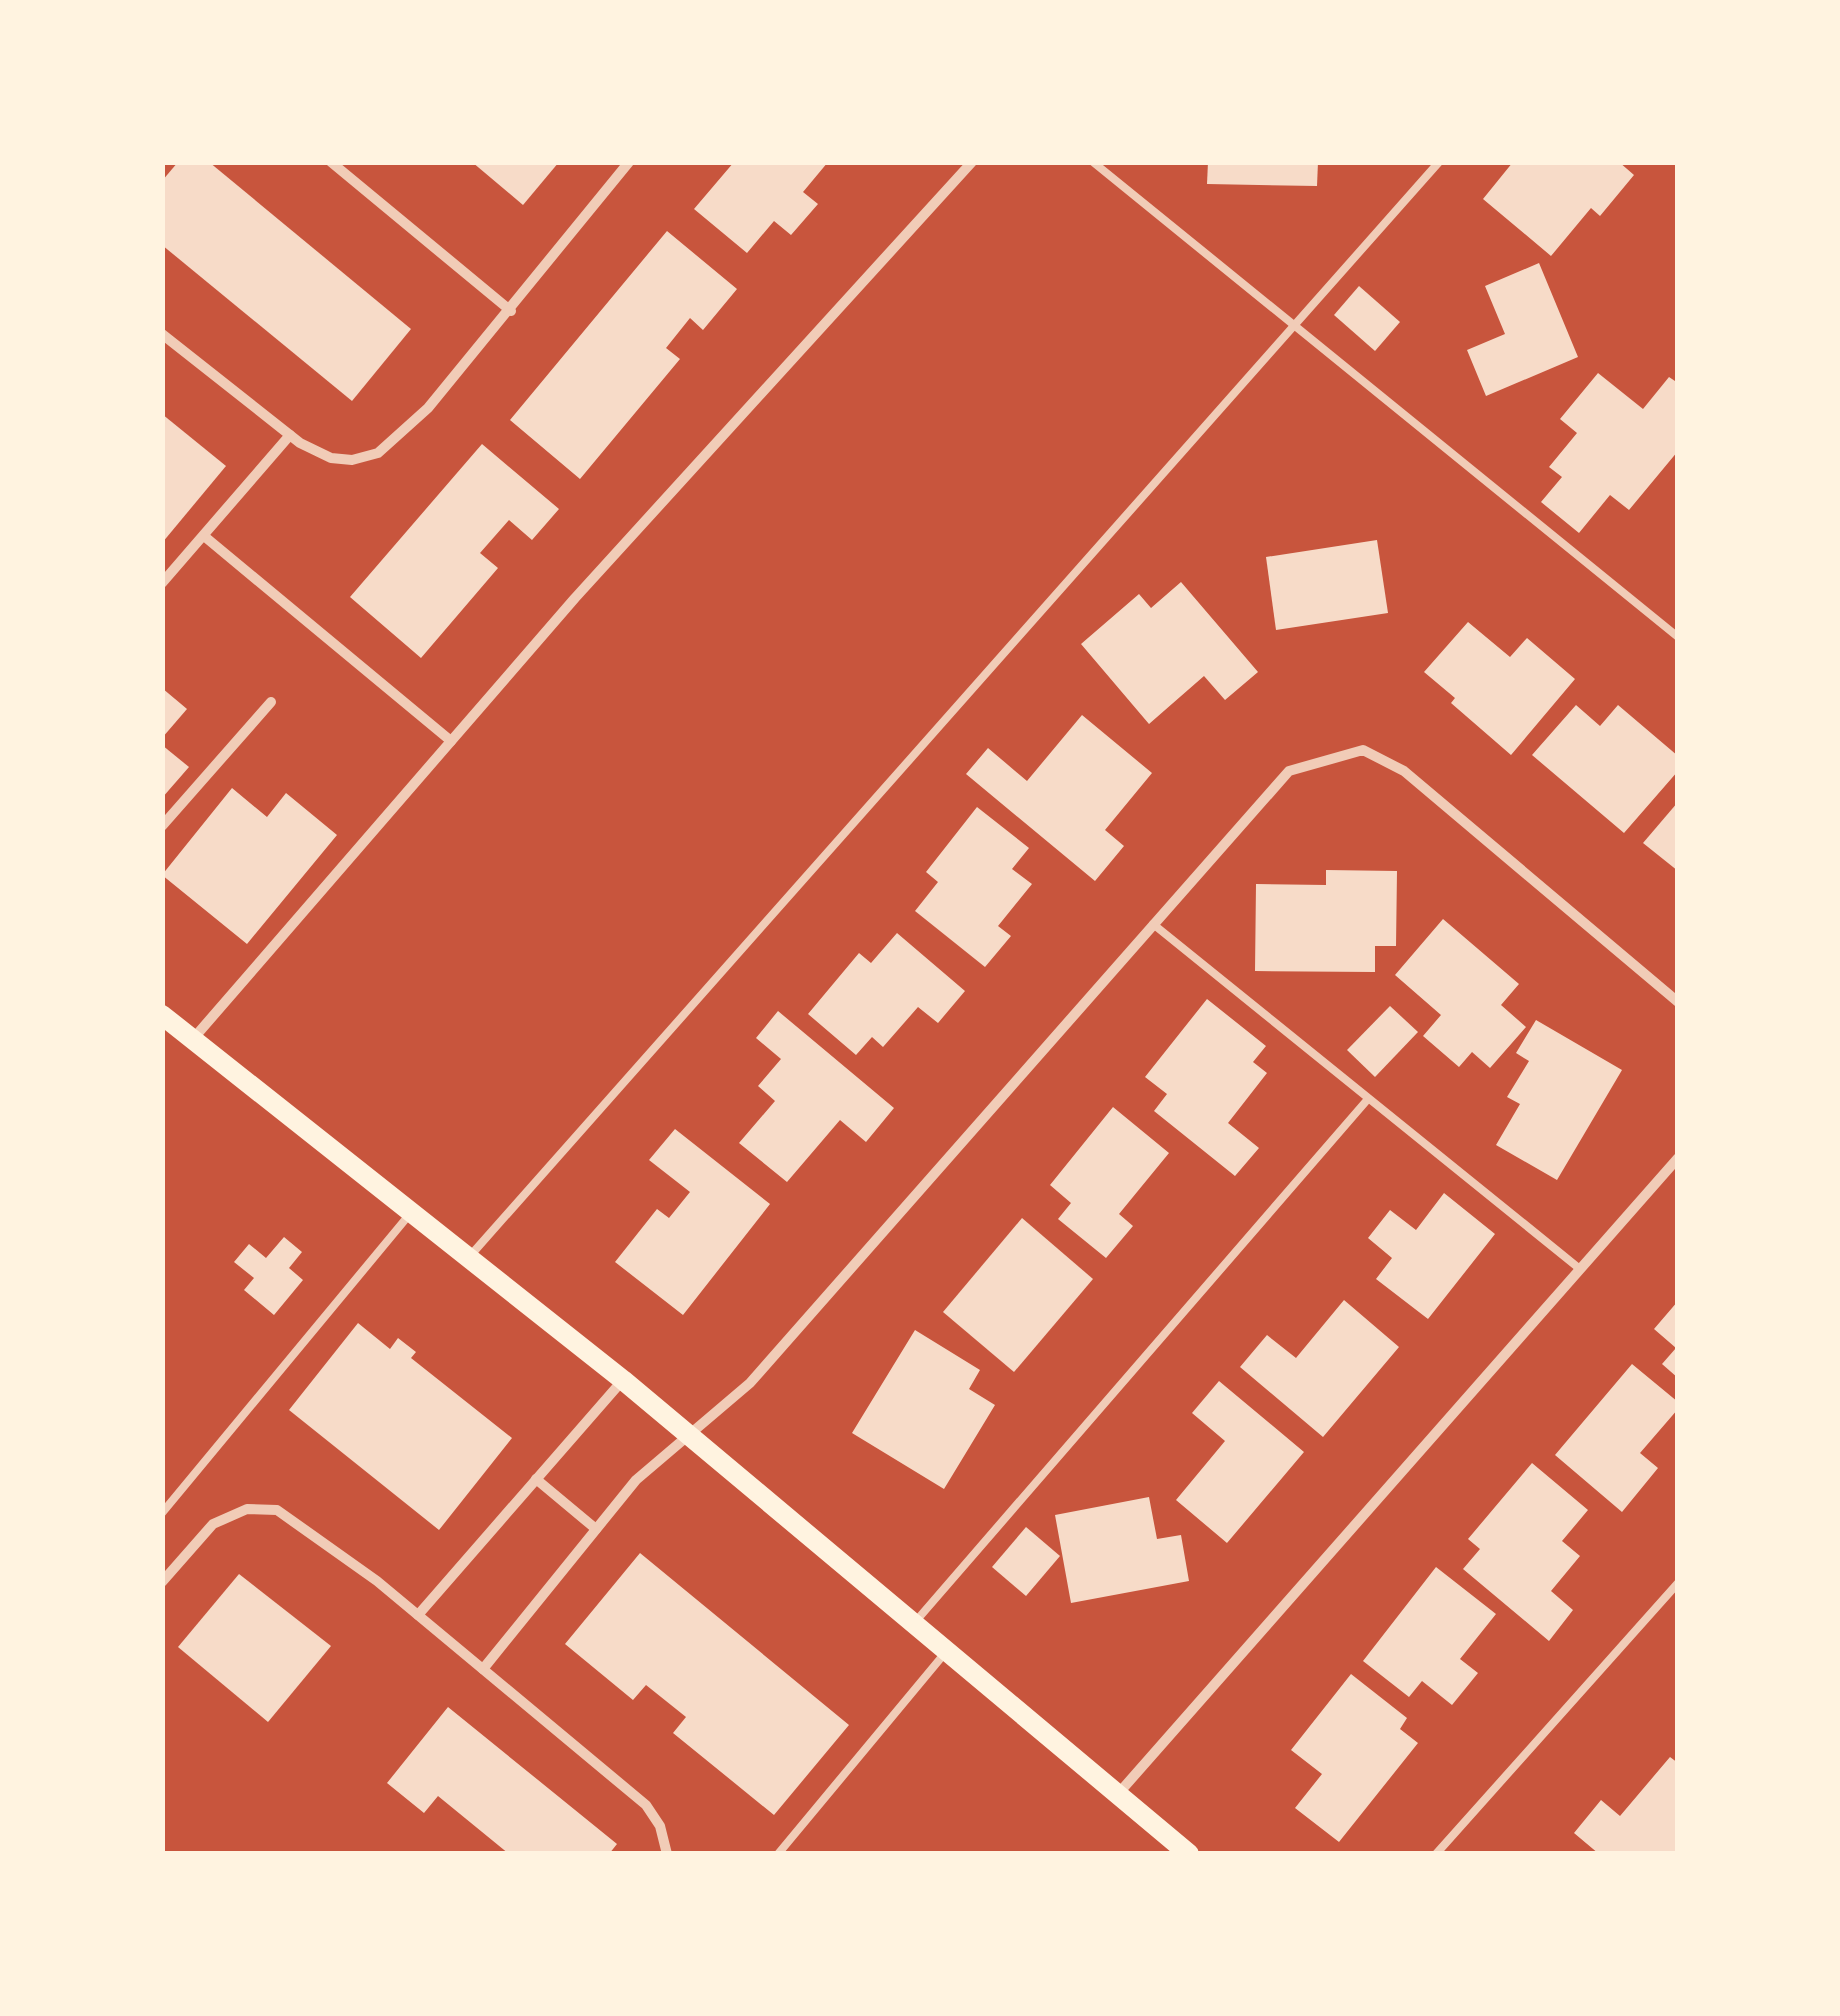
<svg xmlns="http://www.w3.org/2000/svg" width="1840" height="2016" font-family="'Alegreya Sans',sans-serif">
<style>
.building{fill:#f7dbc8}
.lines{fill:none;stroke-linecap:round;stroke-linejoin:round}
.service{stroke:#f1ccb7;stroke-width:8}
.minor{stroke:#f1ccb7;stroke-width:10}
.secondary{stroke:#fff3e0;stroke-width:20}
</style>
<rect width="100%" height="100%" fill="#c8553d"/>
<!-- building -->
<g class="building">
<path d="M 178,162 L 209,162 L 411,329 L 352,401 L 162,245 L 162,181 Z"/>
<path d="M 472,162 L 559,162 L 523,205 Z"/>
<path d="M 734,162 L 828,162 L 803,192 L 818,204 L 791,235 L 774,221 L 747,253 L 694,209 Z"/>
<path d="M 1208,162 L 1318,162 L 1317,186 L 1207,184 Z"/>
<path d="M 1513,162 L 1619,162 L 1634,175 L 1600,216 L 1591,208 L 1551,256 L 1483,199 Z"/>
<path d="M 667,231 L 737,289 L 703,330 L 690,318 L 666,348 L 680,359 L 580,479 L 510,420 Z"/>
<path d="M 1539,263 L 1578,357 L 1486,396 L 1467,350 L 1505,334 L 1485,286 Z"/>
<path d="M 1359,286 L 1400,322 L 1375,351 L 1334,315 Z"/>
<path d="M 1598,373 L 1643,409 L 1669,377 L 1678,383 L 1678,451 L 1629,510 L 1610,495 L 1579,533 L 1541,502 L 1562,477 L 1549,467 L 1577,433 L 1560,419 Z"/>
<path d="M 162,414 L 226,466 L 162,543 Z"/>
<path d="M 482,444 L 559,509 L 532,540 L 509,520 L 480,553 L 498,568 L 421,658 L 350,597 Z"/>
<path d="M 1377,540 L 1388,613 L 1276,630 L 1266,557 Z"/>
<path d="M 1181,582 L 1258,672 L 1225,700 L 1204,676 L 1149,724 L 1081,644 L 1139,594 L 1151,608 Z"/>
<path d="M 1468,622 L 1510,657 L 1527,638 L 1575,679 L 1511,755 L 1451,703 L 1455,698 L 1424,672 Z"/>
<path d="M 162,688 L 187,709 L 162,738 Z"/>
<path d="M 1576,705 L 1600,726 L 1618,705 L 1678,756 L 1678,771 L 1624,833 L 1532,755 Z"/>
<path d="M 1082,715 L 1152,773 L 1105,830 L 1124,846 L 1095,881 L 966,774 L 988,748 L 1027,781 Z"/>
<path d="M 162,745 L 189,767 L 162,798 Z"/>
<path d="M 232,788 L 267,817 L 286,793 L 337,835 L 247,944 L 162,875 Z"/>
<path d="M 1678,802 L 1678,871 L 1643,843 Z"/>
<path d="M 977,807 L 1029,848 L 1012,869 L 1032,884 L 998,926 L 1011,936 L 985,967 L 915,911 L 938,882 L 926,872 Z"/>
<path d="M 1326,870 L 1397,871 L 1396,946 L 1375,946 L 1375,972 L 1255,971 L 1256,884 L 1326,885 Z"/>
<path d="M 1443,919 L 1519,984 L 1501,1005 L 1526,1027 L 1490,1068 L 1472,1052 L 1459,1067 L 1423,1036 L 1441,1015 L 1395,975 Z"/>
<path d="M 897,933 L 965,991 L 938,1023 L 918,1007 L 883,1047 L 872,1037 L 856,1055 L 808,1014 L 859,953 L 871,963 Z"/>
<path d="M 1207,999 L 1266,1046 L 1253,1062 L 1267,1073 L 1228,1123 L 1259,1148 L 1235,1176 L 1154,1111 L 1167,1094 L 1145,1077 Z"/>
<path d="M 1390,1006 L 1418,1032 L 1375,1077 L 1347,1050 Z"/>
<path d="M 778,1011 L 894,1108 L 866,1142 L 840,1120 L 787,1182 L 739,1143 L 775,1101 L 758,1086 L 781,1059 L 756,1038 Z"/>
<path d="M 1536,1020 L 1622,1070 L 1557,1180 L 1496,1145 L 1520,1104 L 1507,1097 L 1529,1061 L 1516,1053 Z"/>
<path d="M 1113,1107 L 1169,1153 L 1119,1214 L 1133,1226 L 1106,1258 L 1058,1219 L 1071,1203 L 1050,1185 Z"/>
<path d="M 675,1129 L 770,1204 L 683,1315 L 615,1262 L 657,1209 L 669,1218 L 690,1192 L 649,1160 Z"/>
<path d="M 1444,1193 L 1495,1234 L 1428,1319 L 1376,1279 L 1392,1258 L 1368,1238 L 1390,1210 L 1416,1230 Z"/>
<path d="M 1022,1218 L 1093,1279 L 1014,1372 L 943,1312 Z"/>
<path d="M 284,1237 L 302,1252 L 289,1268 L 303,1280 L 274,1315 L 244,1290 L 254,1278 L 234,1262 L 249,1244 L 266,1258 Z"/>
<path d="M 1344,1300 L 1399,1347 L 1323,1437 L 1240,1367 L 1267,1335 L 1296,1358 Z"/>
<path d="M 1678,1301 L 1678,1378 L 1662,1364 L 1676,1348 L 1654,1329 Z"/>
<path d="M 358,1323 L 390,1349 L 398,1338 L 416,1352 L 411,1358 L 512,1438 L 439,1530 L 289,1410 Z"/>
<path d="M 915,1330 L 980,1370 L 969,1389 L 995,1405 L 944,1489 L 852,1433 Z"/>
<path d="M 1632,1364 L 1678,1402 L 1678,1409 L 1640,1453 L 1658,1468 L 1622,1512 L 1555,1455 Z"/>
<path d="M 1219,1381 L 1304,1452 L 1227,1543 L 1176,1500 L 1225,1441 L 1192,1413 Z"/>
<path d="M 1532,1463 L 1588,1510 L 1562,1541 L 1580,1556 L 1551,1591 L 1573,1610 L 1549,1641 L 1463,1569 L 1480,1549 L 1468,1539 Z"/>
<path d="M 1149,1497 L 1157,1539 L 1181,1535 L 1189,1581 L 1071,1603 L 1055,1515 Z"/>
<path d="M 1026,1527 L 1060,1556 L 1026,1596 L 992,1567 Z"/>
<path d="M 640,1553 L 849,1725 L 774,1815 L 673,1733 L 686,1717 L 646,1685 L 633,1700 L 565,1644 Z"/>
<path d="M 1436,1567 L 1496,1614 L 1460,1659 L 1478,1673 L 1452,1705 L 1422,1681 L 1409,1697 L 1363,1661 Z"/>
<path d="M 239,1574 L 331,1646 L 268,1722 L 178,1647 Z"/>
<path d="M 1351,1674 L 1407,1718 L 1400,1729 L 1418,1743 L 1339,1842 L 1295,1808 L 1322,1774 L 1291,1750 Z"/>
<path d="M 448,1707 L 617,1844 L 609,1854 L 509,1854 L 438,1796 L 424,1813 L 387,1783 Z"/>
<path d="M 1670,1757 L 1678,1763 L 1678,1854 L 1599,1854 L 1574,1833 L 1601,1800 L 1620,1816 Z"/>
</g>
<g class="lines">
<!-- service -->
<g class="service">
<path d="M 1093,162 L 1678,637"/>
<path d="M 1153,924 L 1580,1269"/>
<path d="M 470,1256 L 1439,162"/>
<path d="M 162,1513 L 409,1215"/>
<path d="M 916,1621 L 1368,1099"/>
<path d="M 778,1854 L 945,1653"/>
<path d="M 1436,1854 L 1678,1583"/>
</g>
<!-- minor -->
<g class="minor">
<path d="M 331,162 L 511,311"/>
<path d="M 162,334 L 300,443 L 331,458 L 352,460 L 378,453 L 428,408 L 629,162"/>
<path d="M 204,536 L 451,741"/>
<path d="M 162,583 L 290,435"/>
<path d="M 162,826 L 271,702"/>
<path d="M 193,1039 L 575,598 L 972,162"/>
<path d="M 536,1479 L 596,1529"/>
<path d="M 162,1582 L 213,1524 L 247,1509 L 277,1510 L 377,1581 L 646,1805 L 660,1826 L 667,1854"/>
<path d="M 418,1615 L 622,1381"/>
<path d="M 483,1669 L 636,1480 L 750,1383 L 1289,771 L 1363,750 L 1404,771 L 1678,1002"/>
<path d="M 1118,1794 L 1678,1158"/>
</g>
<!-- secondary -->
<path class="secondary" d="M 162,1015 L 623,1380 L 1189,1854"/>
</g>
<!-- border -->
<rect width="1840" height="2016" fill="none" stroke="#fff3e0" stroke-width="330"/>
</svg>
